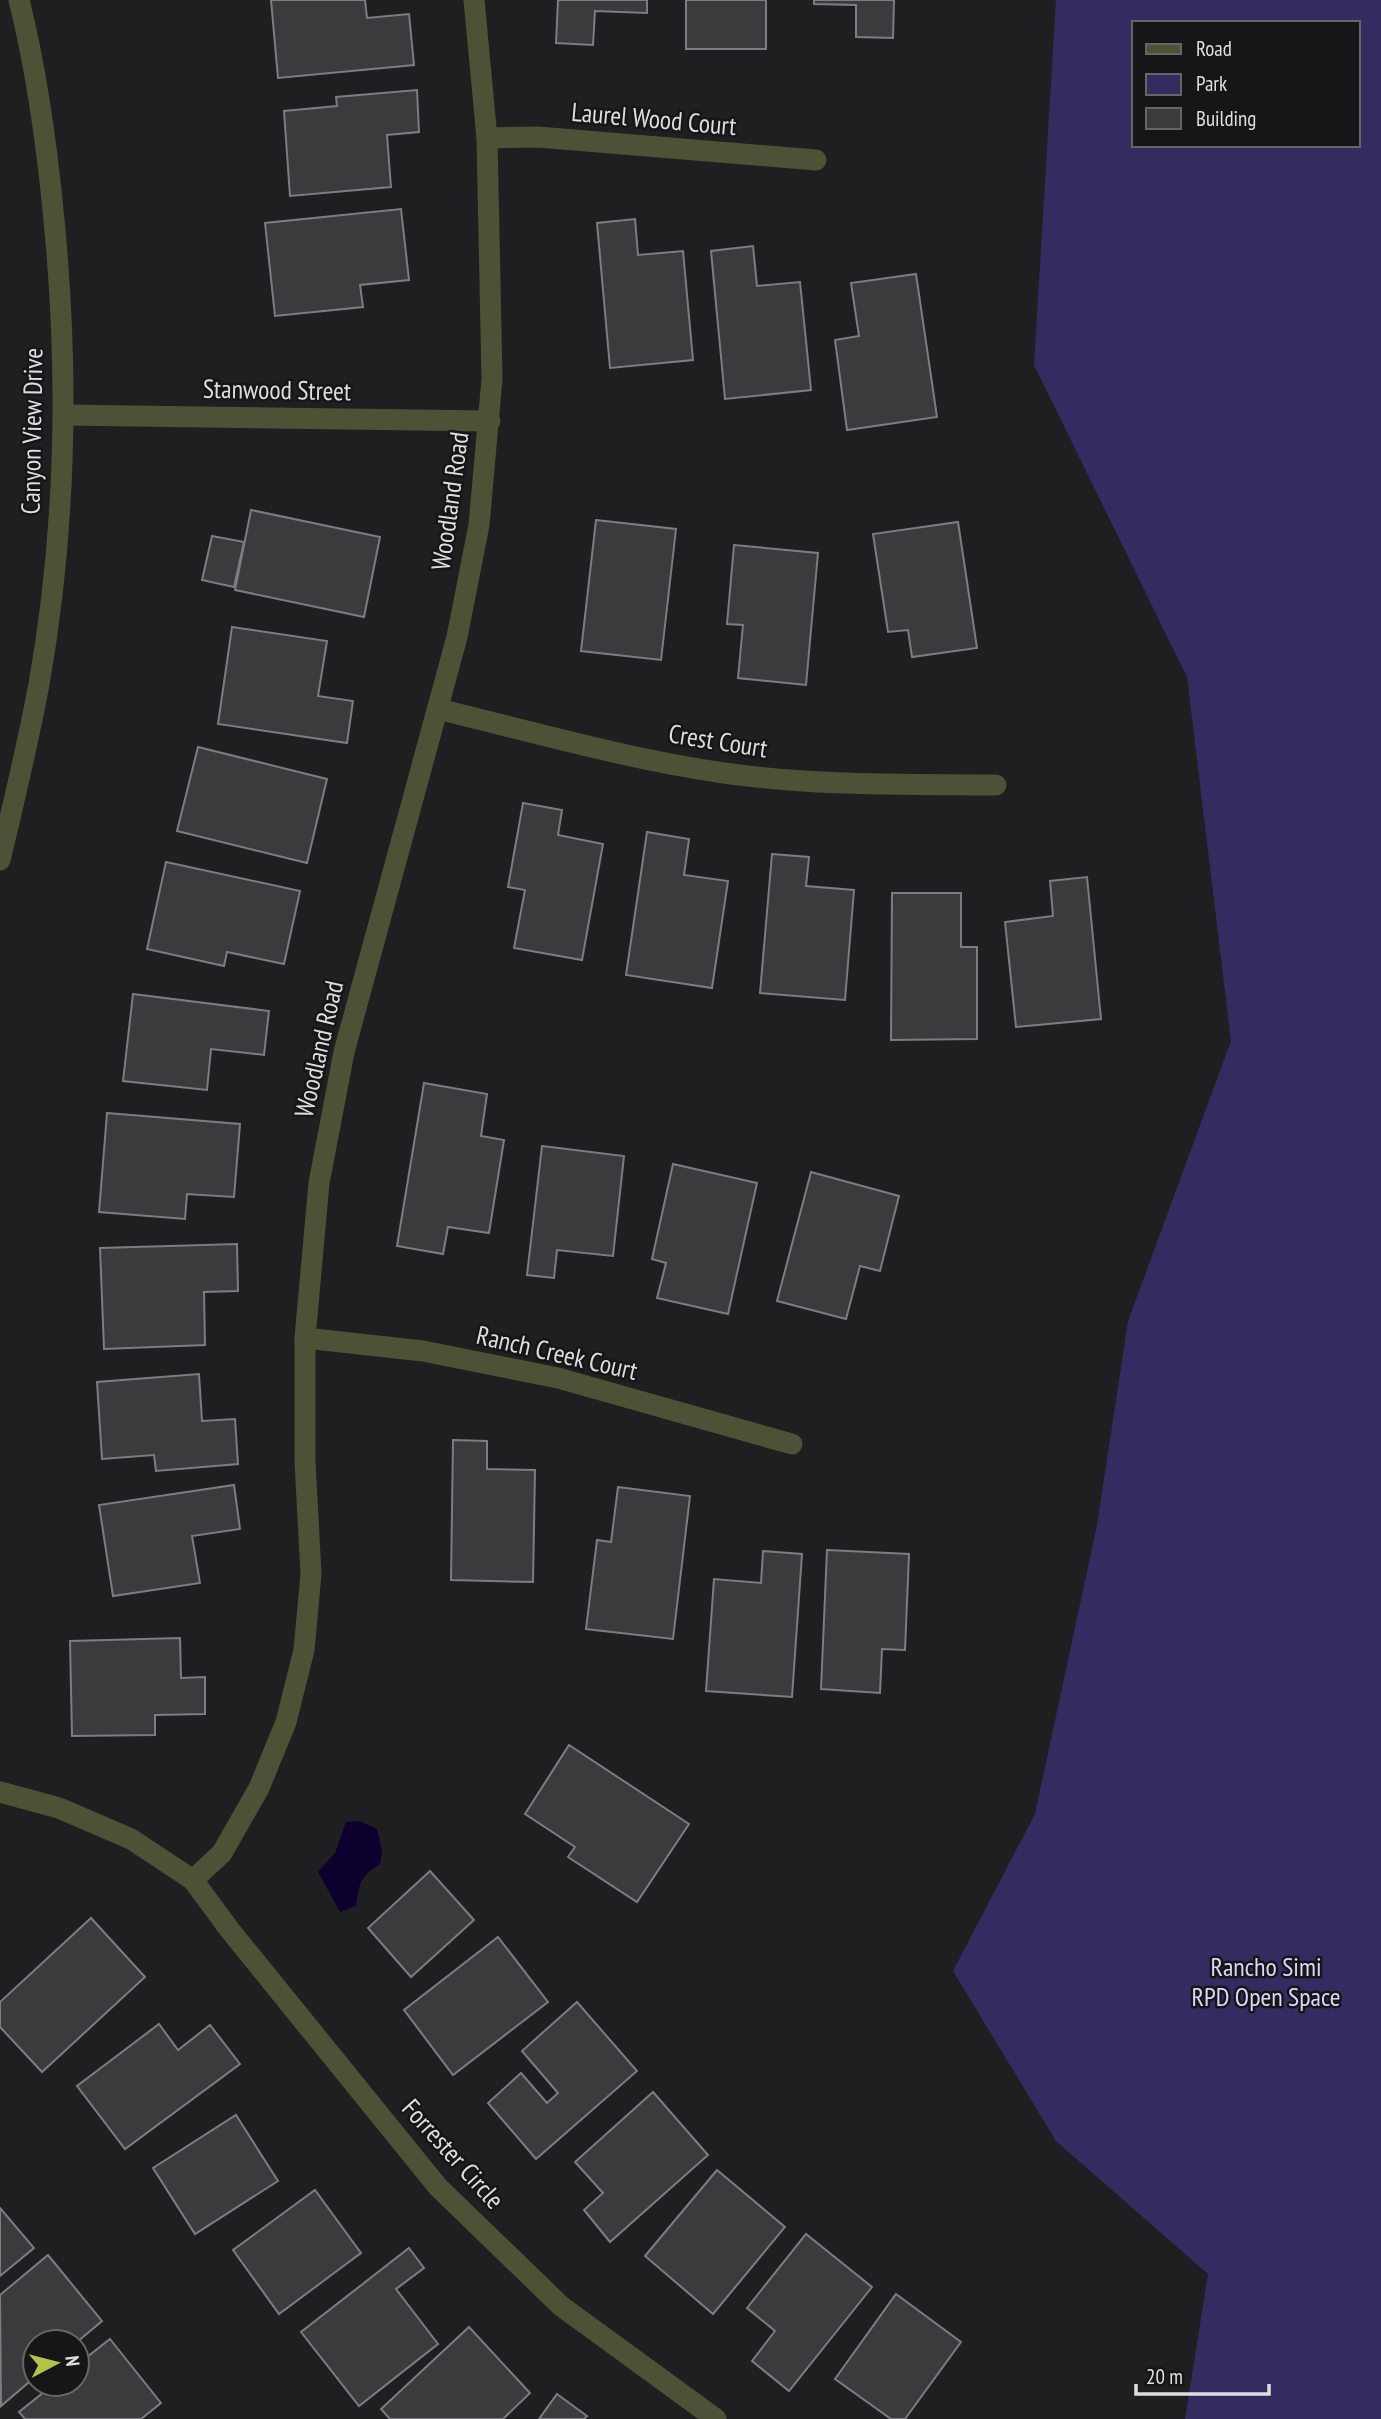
<svg xmlns="http://www.w3.org/2000/svg" width="1381" height="2419" font-family="'PT Sans Narrow',sans-serif">
<style>
.green{fill:#362b61;fill-rule:evenodd}
.water{fill:#0e002e}
.building{fill:#3b3b3e;stroke:#7d7c80;stroke-width:2}
.lines{fill:none;stroke-linecap:round;stroke-linejoin:round}
.minor{stroke:#4d5136;stroke-width:21}
.labels{text-anchor:middle;stroke-width:5;stroke-linejoin:round;paint-order:stroke}
.street-label{font-size:26px;fill:#dedee0;stroke:#161518}
.park-label{font-size:26px;fill:#dad7fb;stroke:#161518}
</style>
<rect width="100%" height="100%" fill="#1f1f22"/>
<!-- green -->
<path class="green" d="M 1056,0 L 1381,0 L 1381,2419 L 1185,2419 L 1208,2274 L 1056,2141 L 953,1971 L 1035,1814 L 1097,1525 L 1128,1321 L 1231,1041 L 1187,677 L 1034,365 ZM 1134,23 L 1358,23 L 1358,145 L 1134,145 Z"/>
<!-- water -->
<path class="water" d="M 360,1821 L 377,1829 L 382,1850 L 380,1864 C 359,1878 360,1882 356,1906 L 340,1912 L 318,1872 L 335,1853 L 346,1822 Z"/>
<!-- building -->
<g class="building">
<path d="M 271,0 L 365,0 L 367,18 L 409,14 L 414,65 L 278,78 Z"/>
<path d="M 558,0 L 647,0 L 647,13 L 595,11 L 593,45 L 556,43 Z"/>
<rect x="686" y="0" width="80" height="49"/>
<path d="M 814,0 L 894,0 L 893,38 L 856,37 L 856,5 L 814,4 Z"/>
<path d="M 417,90 L 419,132 L 387,135 L 391,187 L 290,196 L 284,111 L 337,106 L 336,97 Z"/>
<path d="M 401,209 L 409,280 L 360,285 L 363,307 L 275,316 L 265,223 Z"/>
<path d="M 635,219 L 638,255 L 683,251 L 693,360 L 610,368 L 597,223 Z"/>
<path d="M 753,246 L 757,286 L 800,282 L 811,390 L 725,399 L 711,251 Z"/>
<path d="M 916,274 L 937,417 L 847,430 L 835,340 L 859,336 L 851,283 Z"/>
<path d="M 251,510 L 380,537 L 364,617 L 235,590 Z"/>
<path d="M 596,520 L 676,529 L 661,660 L 581,651 Z"/>
<path d="M 958,522 L 977,648 L 912,657 L 908,630 L 888,632 L 873,534 Z"/>
<path d="M 212,536 L 244,542 L 234,587 L 202,580 Z"/>
<path d="M 734,545 L 818,553 L 806,685 L 738,678 L 743,625 L 727,624 Z"/>
<path d="M 232,627 L 327,641 L 318,696 L 353,701 L 347,743 L 218,724 Z"/>
<path d="M 198,747 L 327,779 L 307,863 L 177,831 Z"/>
<path d="M 523,803 L 562,810 L 558,835 L 603,844 L 582,960 L 514,948 L 525,890 L 508,887 Z"/>
<path d="M 647,832 L 689,839 L 684,875 L 728,881 L 712,988 L 626,975 Z"/>
<path d="M 772,854 L 809,857 L 806,886 L 854,890 L 845,1000 L 760,993 Z"/>
<path d="M 166,862 L 300,891 L 284,964 L 227,952 L 224,966 L 147,949 Z"/>
<path d="M 1087,877 L 1101,1019 L 1016,1027 L 1005,922 L 1053,916 L 1050,881 Z"/>
<path d="M 892,893 L 961,893 L 961,947 L 977,947 L 977,1039 L 891,1040 Z"/>
<path d="M 133,994 L 269,1011 L 264,1055 L 211,1049 L 207,1090 L 123,1081 Z"/>
<path d="M 424,1083 L 487,1094 L 481,1136 L 504,1140 L 489,1233 L 448,1227 L 443,1254 L 397,1246 Z"/>
<path d="M 107,1113 L 240,1124 L 234,1197 L 187,1194 L 185,1219 L 99,1212 Z"/>
<path d="M 542,1146 L 624,1156 L 613,1256 L 557,1250 L 554,1278 L 527,1275 Z"/>
<path d="M 673,1164 L 757,1183 L 728,1314 L 657,1298 L 666,1263 L 652,1259 Z"/>
<path d="M 811,1172 L 899,1196 L 880,1271 L 860,1266 L 846,1319 L 777,1301 Z"/>
<path d="M 237,1244 L 238,1291 L 204,1292 L 205,1345 L 104,1349 L 100,1248 Z"/>
<path d="M 199,1374 L 202,1421 L 235,1419 L 238,1464 L 156,1471 L 154,1455 L 102,1459 L 97,1382 Z"/>
<path d="M 453,1440 L 487,1441 L 487,1469 L 535,1470 L 533,1582 L 451,1580 Z"/>
<path d="M 234,1485 L 240,1529 L 192,1536 L 200,1583 L 113,1596 L 99,1505 Z"/>
<path d="M 618,1487 L 690,1496 L 673,1639 L 586,1629 L 597,1540 L 611,1542 Z"/>
<path d="M 827,1550 L 909,1554 L 905,1650 L 882,1649 L 880,1693 L 821,1689 Z"/>
<path d="M 763,1551 L 802,1554 L 792,1697 L 706,1691 L 714,1579 L 761,1583 Z"/>
<path d="M 180,1638 L 181,1678 L 205,1677 L 205,1714 L 155,1715 L 155,1735 L 72,1736 L 70,1641 Z"/>
<path d="M 569,1745 L 689,1824 L 637,1902 L 568,1857 L 575,1847 L 525,1814 Z"/>
<path d="M 430,1871 L 474,1920 L 411,1977 L 368,1928 Z"/>
<path d="M 91,1918 L 145,1977 L 42,2072 L 0,2027 L 0,2002 Z"/>
<path d="M 498,1937 L 548,2002 L 453,2075 L 404,2010 Z"/>
<path d="M 577,2002 L 637,2071 L 536,2159 L 488,2103 L 521,2073 L 547,2103 L 558,2093 L 522,2051 Z"/>
<path d="M 159,2024 L 178,2050 L 210,2025 L 240,2064 L 125,2149 L 77,2086 Z"/>
<path d="M 653,2092 L 708,2155 L 610,2242 L 584,2210 L 603,2193 L 575,2162 Z"/>
<path d="M 236,2115 L 278,2181 L 195,2234 L 153,2168 Z"/>
<path d="M 717,2170 L 785,2227 L 713,2314 L 645,2256 Z"/>
<path d="M 315,2190 L 361,2253 L 279,2314 L 233,2250 Z"/>
<path d="M 0,2208 L 34,2248 L 0,2276 Z"/>
<path d="M 806,2234 L 872,2287 L 789,2391 L 752,2361 L 775,2331 L 747,2308 Z"/>
<path d="M 409,2248 L 424,2268 L 396,2289 L 438,2344 L 359,2406 L 301,2332 Z"/>
<path d="M 48,2255 L 102,2321 L 77,2342 L 35,2342 L 35,2377 L 1,2406 L 0,2295 Z"/>
<path d="M 896,2294 L 961,2342 L 905,2419 L 891,2419 L 835,2379 Z"/>
<path d="M 469,2327 L 530,2393 L 503,2419 L 390,2419 L 381,2409 Z"/>
<path d="M 110,2339 L 161,2403 L 141,2419 L 25,2419 L 19,2412 L 54,2384 L 77,2384 L 77,2365 Z"/>
<path d="M 557,2394 L 587,2416 L 584,2419 L 539,2419 Z"/>
</g>
<g class="lines">
<!-- minor -->
<g class="minor">
<path d="M 487,138 L 538,137 L 816,160"/>
<path d="M 64,415 L 490,421"/>
<path d="M 438,709 C 533,732 627,759 724,773 C 814,786 905,784 996,785"/>
<path d="M 0,860 C 14,802 28,743 39,684 C 66,531 69,374 54,220 C 47,146 37,72 19,0"/>
<path d="M 305,1338 L 423,1351 L 558,1378 L 792,1444"/>
<path d="M 0,1792 L 59,1808 L 131,1839 L 193,1880 L 229,1929 L 438,2187 L 561,2306 L 716,2419"/>
<path d="M 193,1880 L 222,1853 L 259,1788 L 286,1722 L 304,1650 L 311,1574 L 305,1462 L 305,1338 L 319,1183 L 344,1052 L 457,637 L 479,525 L 492,379 L 487,138 L 474,0"/>
</g>
</g>
<g class="labels">
<!-- street labels -->
<g class="street-label">
<text transform="translate(654 119) rotate(5)" y="9">Laurel Wood Court</text>
<text transform="translate(277 390) rotate(1)" y="9">Stanwood Street</text>
<text transform="translate(32 431) rotate(-89)" y="9">Canyon View Drive</text>
<text transform="translate(450 501) rotate(-82)" y="9">Woodland Road</text>
<text transform="translate(718 741) rotate(9)" y="9">Crest Court</text>
<text transform="translate(319 1049) rotate(-77)" y="9">Woodland Road</text>
<text transform="translate(557 1353) rotate(13)" y="9">Ranch Creek Court</text>
<text transform="translate(453 2154) rotate(48)" y="9">Forrester Circle</text>
</g>
<!-- park labels -->
<g class="park-label">
<text x="1266" y="1976">Rancho Simi<tspan x="1266" dy="30">RPD Open Space</tspan></text>
</g>
</g>
<!-- legend -->
<rect x="1132" y="21" width="228" height="126" fill="#161518" stroke="#666568" stroke-width="2"/>
<rect x="1146" y="44" width="35" height="10" fill="#4d5136" stroke="#666568" stroke-width="2"/>
<text x="1196" y="56" font-size="21" fill="#dedee0">Road</text>
<rect x="1146" y="74" width="35" height="21" fill="#362b61" stroke="#666568" stroke-width="2"/>
<text x="1196" y="91" font-size="21" fill="#dedee0">Park</text>
<rect x="1146" y="108" width="35" height="21" fill="#3b3b3e" stroke="#666568" stroke-width="2"/>
<text x="1196" y="126" font-size="21" fill="#dedee0">Building</text>
<!-- north arrow -->
<g transform="translate(56 2363) rotate(83)"><circle r="33" fill="#161518" stroke="#666568" stroke-width="2"/>
<path d="M0-5L12 26L0 18L-12 26Z" fill="#b5c24a"/>
<text y="-10" font-size="19" font-weight="bold" text-anchor="middle" fill="#dedee0">N</text>
</g>
<!-- scale -->
<path d="M1136 2384v10h133v-10" fill="none" stroke="#dedee0" stroke-width="3.5"/>
<text x="1146" y="2384" font-size="21" fill="#dedee0" stroke="#161518" stroke-width="5" paint-order="stroke">20 m</text>
</svg>
